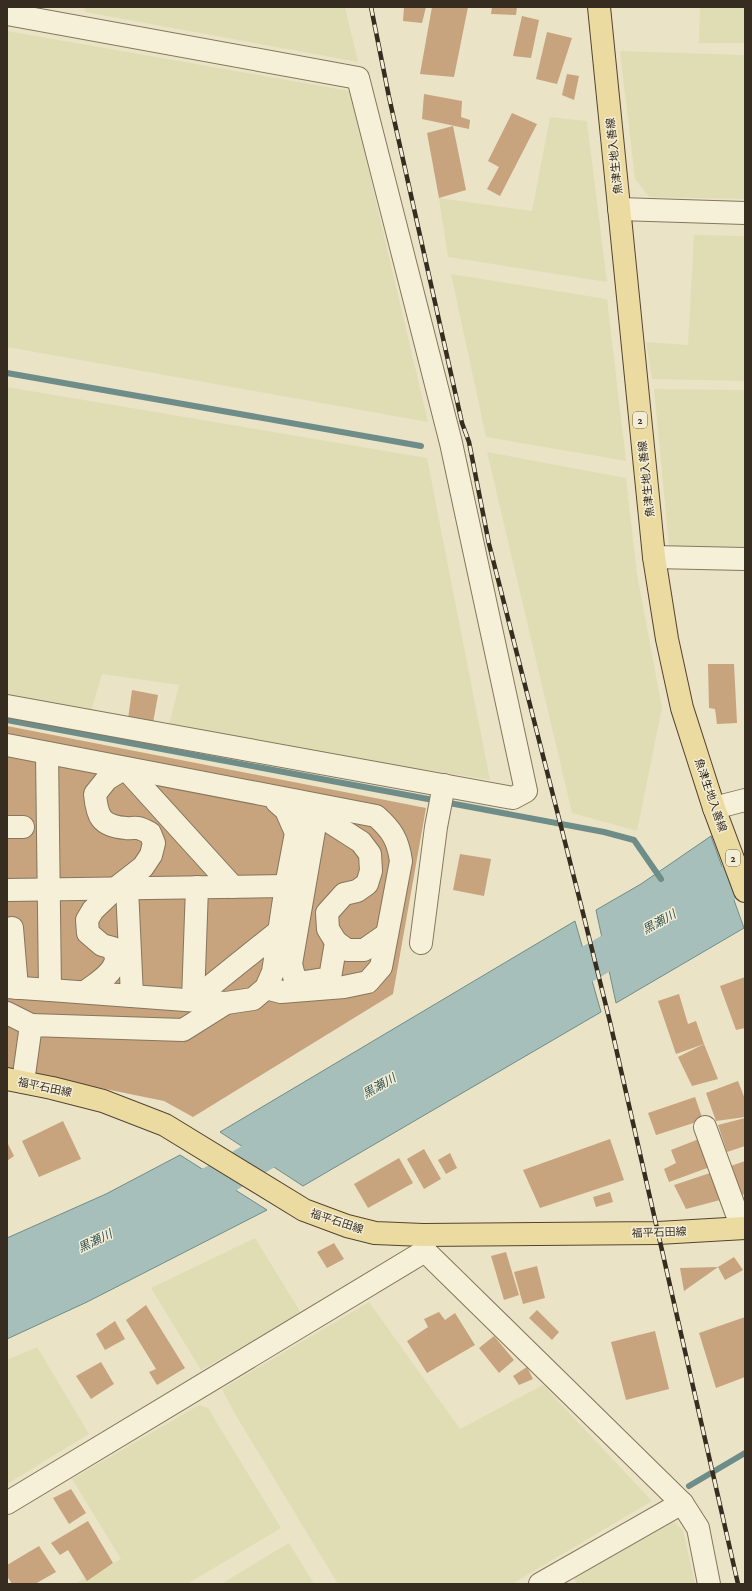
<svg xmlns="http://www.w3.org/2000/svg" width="752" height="1591" font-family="'Crimson Pro','Noto Sans JP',serif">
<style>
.farmland{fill:#e0ddb4}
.water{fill:#a7bfba;stroke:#6e8d88}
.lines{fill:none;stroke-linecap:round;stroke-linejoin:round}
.stream{stroke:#6e8d88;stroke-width:6}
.river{stroke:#a7bfba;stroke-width:35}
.building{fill:#c7a37e}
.minor-casing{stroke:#85765d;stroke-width:24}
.major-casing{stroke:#534431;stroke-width:24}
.minor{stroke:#f7f0d9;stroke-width:22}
.major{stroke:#ecdba0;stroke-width:22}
.rail-casing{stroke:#362d20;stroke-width:4.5}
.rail{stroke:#f3edd5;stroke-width:3;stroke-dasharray:9;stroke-linecap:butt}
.labels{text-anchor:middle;stroke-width:3;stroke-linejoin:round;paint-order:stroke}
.shield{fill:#f3edd5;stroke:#6f6756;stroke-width:1}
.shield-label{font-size:10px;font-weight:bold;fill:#362d20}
.street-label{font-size:11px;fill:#362d20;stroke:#f3edd5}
.water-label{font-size:12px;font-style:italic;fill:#305455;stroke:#f3edd5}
</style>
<rect width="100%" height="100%" fill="#ebe3c6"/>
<!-- farmland -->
<g class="farmland">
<path d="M 85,7 L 345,7 L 358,62 L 85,12 Z"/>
<path d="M 700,7 L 745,7 L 745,43 L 699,43 Z"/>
<path d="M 7,31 L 350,91 L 428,422 L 7,347 Z"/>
<path d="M 620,51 L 745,55 L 745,199 L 649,197 L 635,179 Z"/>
<path d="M 550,117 L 587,121 L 607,282 L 448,257 L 439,198 L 532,211 Z"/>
<path d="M 694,235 L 745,236 L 745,381 L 652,379 L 646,342 L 688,345 Z"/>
<path d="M 451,274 L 607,299 L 626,461 L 486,437 Z"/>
<path d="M 7,387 L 427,458 L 490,780 L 168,729 L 179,685 L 102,674 L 89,718 L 7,700 Z"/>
<path d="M 654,389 L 745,390 L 745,547 L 669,546 Z"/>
<path d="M 487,452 L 626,478 L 637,574 L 662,708 L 637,831 L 572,813 Z"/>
<path d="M 255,1238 L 301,1313 L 201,1370 L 151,1288 Z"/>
<path d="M 369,1302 L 460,1429 L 543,1385 L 652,1501 L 512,1584 L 338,1584 L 235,1414 L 222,1389 Z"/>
<path d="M 37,1347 L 89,1434 L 7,1484 L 7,1360 Z"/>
<path d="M 199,1405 L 208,1408 L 281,1528 L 187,1584 L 74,1584 L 121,1559 L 72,1479 Z"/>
<path d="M 659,1520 L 672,1520 L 683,1530 L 695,1584 L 577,1584 L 574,1579 Z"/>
<path d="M 289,1543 L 314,1584 L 221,1584 Z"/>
</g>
<!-- water -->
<g class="water">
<path d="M 711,836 L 744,928 L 616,1003 L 596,910 L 641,884 Z"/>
<path d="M 575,921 L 601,1012 L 303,1186 L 220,1132 Z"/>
<path d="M 180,1155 L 267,1210 L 87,1302 L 7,1339 L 7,1238 L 106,1194 Z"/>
</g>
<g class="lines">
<!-- stream -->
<g class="stream">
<path d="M 7,373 L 421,446"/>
<path d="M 7,720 L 604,832 L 634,840 L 661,879"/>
<path d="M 689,1486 L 745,1453"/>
</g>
<!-- river -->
<g class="river">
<path d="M 546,988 L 728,883 L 745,878"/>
<path d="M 177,1201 L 221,1179 L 299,1132"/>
</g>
</g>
<!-- building -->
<g class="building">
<path d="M 404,7 L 426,7 L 422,23 L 403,21 Z"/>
<path d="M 432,7 L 468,7 L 454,77 L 420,74 Z"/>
<path d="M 492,7 L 517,7 L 516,15 L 491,14 Z"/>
<path d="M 522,16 L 539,20 L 531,58 L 513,56 Z"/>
<path d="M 547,32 L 572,38 L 557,84 L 536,79 Z"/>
<path d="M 567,74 L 579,76 L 574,100 L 562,95 Z"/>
<path d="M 424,94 L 462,101 L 461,117 L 470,120 L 469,129 L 422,119 Z"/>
<path d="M 512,113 L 537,124 L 500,196 L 487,189 L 499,167 L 488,161 Z"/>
<path d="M 453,126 L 466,190 L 439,198 L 427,133 Z"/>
<path d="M 708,664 L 734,664 L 737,723 L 717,724 L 715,709 L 709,708 Z"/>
<path d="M 132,690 L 158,695 L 153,723 L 128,719 Z"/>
<path d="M 7,726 L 426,808 L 393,994 L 193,1117 L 164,1101 L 7,1069 Z"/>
<path d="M 460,854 L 491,859 L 484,896 L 453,890 Z"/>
<path d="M 745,977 L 745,1028 L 736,1030 L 720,986 Z"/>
<path d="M 679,994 L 688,1024 L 696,1021 L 704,1044 L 676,1054 L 658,1001 Z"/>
<path d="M 704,1044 L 718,1079 L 692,1086 L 678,1057 Z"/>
<path d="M 738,1081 L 745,1099 L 745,1117 L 716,1121 L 706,1093 Z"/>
<path d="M 695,1097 L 703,1120 L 656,1135 L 648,1113 Z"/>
<path d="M 745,1118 L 745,1146 L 727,1152 L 718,1125 Z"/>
<path d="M 63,1121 L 81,1159 L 39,1177 L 22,1141 Z"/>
<path d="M 610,1139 L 624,1180 L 540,1208 L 523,1170 Z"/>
<path d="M 699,1139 L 710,1167 L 669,1182 L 664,1169 L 676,1163 L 671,1150 Z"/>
<path d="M 7,1142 L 14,1156 L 7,1161 Z"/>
<path d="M 424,1149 L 441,1179 L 424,1189 L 407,1159 Z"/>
<path d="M 450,1153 L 457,1168 L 446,1174 L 438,1160 Z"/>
<path d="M 399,1158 L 413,1183 L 368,1208 L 354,1184 Z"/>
<path d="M 745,1161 L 745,1194 L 739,1196 L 725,1168 Z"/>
<path d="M 713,1172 L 724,1199 L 686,1209 L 674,1185 Z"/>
<path d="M 610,1192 L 613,1202 L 596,1207 L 593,1197 Z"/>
<path d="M 334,1243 L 344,1259 L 327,1268 L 317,1252 Z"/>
<path d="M 506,1252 L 519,1295 L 504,1300 L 491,1256 Z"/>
<path d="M 734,1257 L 743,1270 L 725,1280 L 718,1267 L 684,1291 L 680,1268 L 718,1267 Z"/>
<path d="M 537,1266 L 545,1298 L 523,1304 L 514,1272 Z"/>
<path d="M 146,1305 L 185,1368 L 157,1385 L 149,1372 L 156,1369 L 126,1320 Z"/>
<path d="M 537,1310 L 559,1332 L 552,1340 L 529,1318 Z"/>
<path d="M 439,1312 L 445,1320 L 455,1313 L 475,1345 L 427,1373 L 407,1341 L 428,1327 L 424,1319 Z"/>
<path d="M 745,1317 L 745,1377 L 716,1388 L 699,1333 Z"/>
<path d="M 115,1321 L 125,1339 L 105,1350 L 96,1334 Z"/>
<path d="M 655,1331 L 669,1389 L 626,1400 L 611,1342 Z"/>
<path d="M 494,1336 L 514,1360 L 499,1373 L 479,1348 Z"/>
<path d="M 101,1362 L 114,1384 L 91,1399 L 76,1376 Z"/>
<path d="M 527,1367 L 533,1379 L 519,1385 L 513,1376 Z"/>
<path d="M 71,1489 L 86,1513 L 69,1524 L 53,1498 Z"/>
<path d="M 88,1521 L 113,1563 L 87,1581 L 68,1550 L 60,1555 L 51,1543 Z"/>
<path d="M 39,1546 L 56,1572 L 35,1584 L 12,1584 L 7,1576 L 7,1565 Z"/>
</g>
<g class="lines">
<defs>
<g id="minor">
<path d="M 7,14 L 358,78 L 451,443 L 526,791 L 513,798 L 7,706"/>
<path d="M 619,209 L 745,213"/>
<path d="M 654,557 L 745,559"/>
<path d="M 7,745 L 376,816 C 392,830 398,840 401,861 L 381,967 L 368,982 L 344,987 L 281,992 L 266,988"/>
<path d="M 297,801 L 361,842 L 370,854 L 371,871 L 367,884 L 357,891 L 344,894 L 327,913 L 328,929 L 336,942 L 330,978 L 305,982 L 295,980 L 291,964 L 314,831 Z"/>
<path d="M 714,808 L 745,800"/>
<path d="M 7,827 L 23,827"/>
<path d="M 127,888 L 132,996"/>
<path d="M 7,890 L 286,886"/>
<path d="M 7,929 L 12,928 L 17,988"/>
<path d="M 336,942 L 347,950 L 364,950 L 387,934"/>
<path d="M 421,943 L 436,827 L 444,785"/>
<path d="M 7,987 L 50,990 L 47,753"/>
<path d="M 50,990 L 226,1003 L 253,999 L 266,988 L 273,972 L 286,886 L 296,833 L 286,810 L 277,802"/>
<path d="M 85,992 C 96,984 113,974 116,960 C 116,956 114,951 113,948 L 102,945 L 88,933 L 87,920 L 93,910 L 116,888 L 143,867 L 151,855 L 154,843 L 150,833 C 146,831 142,829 138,828 C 134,827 130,829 126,828 C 101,826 97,817 95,794 L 107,779 L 125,768 L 233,887"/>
<path d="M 193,1000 L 197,887"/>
<path d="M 193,1000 L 279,931"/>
<path d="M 7,1013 L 31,1025"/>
<path d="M 23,1082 L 31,1025 L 183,1030 L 226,1003"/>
<path d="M 705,1127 L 742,1228"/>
<path d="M 425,1251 L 682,1503 L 698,1528 L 709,1584"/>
<path d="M 7,1503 L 425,1251 L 423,1235"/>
<path d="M 540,1584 L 682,1503"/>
</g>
<g id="major">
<path d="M 599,7 L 654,557 L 667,639 L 682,708 L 714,808 L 745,891"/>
<path d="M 7,1079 L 52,1088 L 103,1101 L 165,1125 L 304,1210 L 347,1226 L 375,1233 L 423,1235 L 658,1233 L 745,1228"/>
</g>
</defs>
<!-- minor casing -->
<use href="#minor" class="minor-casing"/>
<!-- major casing -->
<use href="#major" class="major-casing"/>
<!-- minor -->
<use href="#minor" class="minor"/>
<!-- major -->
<use href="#major" class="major"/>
<defs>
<path id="rail" d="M 371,7 L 389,97 L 462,423 L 469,442 L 489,544 L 580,901 L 610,1022 L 738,1584"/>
</defs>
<!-- rail casing -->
<use href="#rail" class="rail-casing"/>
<!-- rail -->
<use href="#rail" class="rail"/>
</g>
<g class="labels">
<!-- shield labels -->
<g class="shield">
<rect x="633" y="412" width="14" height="16" rx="3"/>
<rect x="726" y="850" width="14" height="16" rx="3"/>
</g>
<g class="shield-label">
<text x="640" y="424">2</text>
<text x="733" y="862">2</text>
</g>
<!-- street labels -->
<g class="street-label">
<text transform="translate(614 156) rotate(-96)" y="4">魚津生地入善線</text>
<text transform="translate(646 479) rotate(-96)" y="4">魚津生地入善線</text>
<text transform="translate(711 795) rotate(71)" y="4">魚津生地入善線</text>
<text transform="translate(45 1087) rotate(12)" y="4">福平石田線</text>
<text transform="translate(337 1221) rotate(18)" y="4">福平石田線</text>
<text transform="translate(659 1232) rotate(-2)" y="4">福平石田線</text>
</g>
<!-- water labels -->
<g class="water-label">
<text transform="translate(659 922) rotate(-29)" y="4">黒瀬川</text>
<text transform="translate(379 1086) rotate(-30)" y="4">黒瀬川</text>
<text transform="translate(95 1241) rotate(-26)" y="4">黒瀬川</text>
</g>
</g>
<!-- border -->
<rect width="752" height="1591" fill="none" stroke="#362d20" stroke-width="16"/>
</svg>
